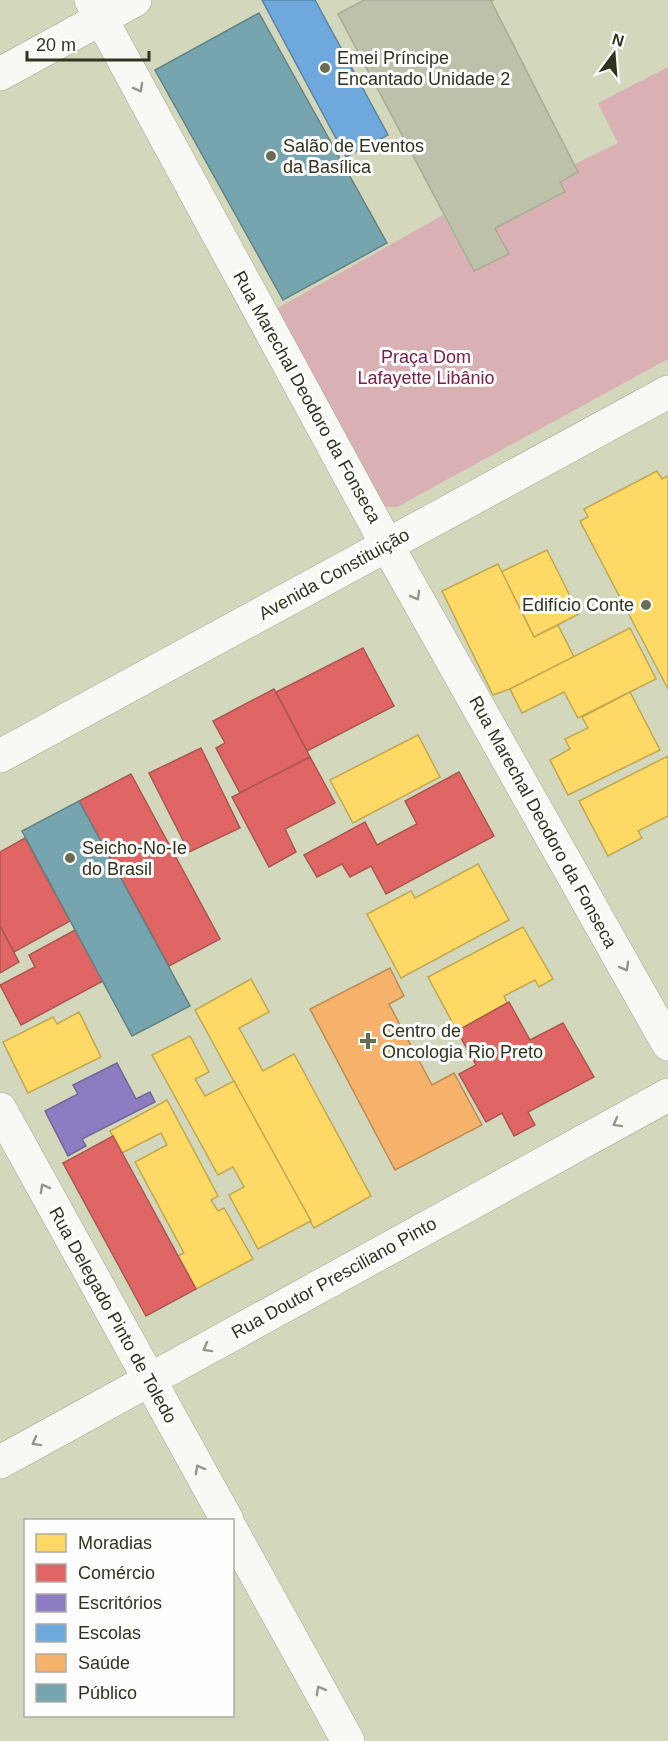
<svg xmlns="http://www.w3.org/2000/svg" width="668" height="1741" font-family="Arial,sans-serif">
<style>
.green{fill:#d9b1b4}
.homes{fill:#ffd966;stroke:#c1a750;stroke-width:1.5}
.shops{fill:#e06666;stroke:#ab5750;stroke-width:1.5}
.offices{fill:#8e7cc3;stroke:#726692;stroke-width:1.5}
.schools{fill:#6fa8dc;stroke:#5c85a3;stroke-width:1.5}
.health{fill:#f6b26b;stroke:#bb8c54;stroke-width:1.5}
.public{fill:#76a5af;stroke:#618384;stroke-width:1.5}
.building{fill:#bdc1aa;stroke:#a8ab95;stroke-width:1.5}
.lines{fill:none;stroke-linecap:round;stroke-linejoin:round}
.minor-casing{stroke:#a3a690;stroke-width:34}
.tertiary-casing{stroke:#a3a690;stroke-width:34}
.minor{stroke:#f8f9f5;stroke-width:33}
.tertiary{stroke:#f8f9f5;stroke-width:33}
.oneway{stroke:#94968a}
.poi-dot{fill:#696c55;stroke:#fefefe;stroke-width:2}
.labels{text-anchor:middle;stroke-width:6;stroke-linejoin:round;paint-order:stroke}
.poi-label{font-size:18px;fill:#30331e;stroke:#fefefe;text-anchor:start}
.park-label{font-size:18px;fill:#7a204b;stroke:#fefefe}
.street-label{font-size:18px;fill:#30331e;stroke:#fefefe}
</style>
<rect width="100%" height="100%" fill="#d3d7bb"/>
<!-- green -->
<path class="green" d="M 668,67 L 668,359 L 397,507 L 385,507 L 276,309 L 443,215 L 474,271 L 509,254 L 495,228 L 565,193 L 560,182 L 578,172 L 575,164 L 618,143 L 598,103 Z"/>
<!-- homes -->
<g class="homes">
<path d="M 657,471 L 662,479 L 668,476 L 668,689 L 580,521 L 588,517 L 584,509 Z"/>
<path d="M 547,550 L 579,614 L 534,637 L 501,572 Z"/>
<path d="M 498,564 L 534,637 L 558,625 L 574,657 L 510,689 L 493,695 L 442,591 Z"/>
<path d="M 630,628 L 656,679 L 578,718 L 564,692 L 522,713 L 510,689 Z"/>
<path d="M 630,692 L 660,750 L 568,795 L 550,760 L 570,749 L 565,739 L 588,728 L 582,717 Z"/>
<path d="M 418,735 L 440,777 L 353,823 L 330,780 Z"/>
<path d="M 668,756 L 668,816 L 638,831 L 642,838 L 608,856 L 579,801 Z"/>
<path d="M 478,864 L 509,920 L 401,978 L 367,914 L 411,891 L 415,898 Z"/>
<path d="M 523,927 L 553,979 L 539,987 L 535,980 L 504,996 L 507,1003 L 457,1031 L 428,977 Z"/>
<path d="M 251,979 L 269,1012 L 239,1028 L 263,1071 L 294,1054 L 371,1196 L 314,1228 L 195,1010 Z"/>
<path d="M 79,1012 L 101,1057 L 28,1093 L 3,1042 L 53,1017 L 57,1024 Z"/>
<path d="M 190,1036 L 209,1072 L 195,1079 L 205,1096 L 234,1081 L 311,1221 L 258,1249 L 229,1195 L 244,1187 L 233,1167 L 218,1175 L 152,1055 Z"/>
<path d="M 167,1100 L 218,1196 L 211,1200 L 218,1211 L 224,1208 L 253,1259 L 196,1289 L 178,1256 L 184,1253 L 135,1162 L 167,1145 L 161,1133 L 122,1153 L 110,1131 Z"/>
</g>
<!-- shops -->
<g class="shops">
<path d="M 363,648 L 394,706 L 307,751 L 276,692 Z"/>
<path d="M 274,689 L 310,757 L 240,793 L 216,748 L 225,743 L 213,721 Z"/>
<path d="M 201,748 L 240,828 L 189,852 L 149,773 Z"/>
<path d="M 310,757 L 335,803 L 285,829 L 296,852 L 269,867 L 232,797 Z"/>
<path d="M 459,772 L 494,836 L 386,894 L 371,866 L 350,877 L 342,864 L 317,877 L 304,855 L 365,822 L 377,845 L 417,824 L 405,801 Z"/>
<path d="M 131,774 L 220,939 L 169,966 L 79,801 Z"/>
<path d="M 25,838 L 70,921 L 14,952 L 0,926 L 0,852 Z"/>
<path d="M 0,926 L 19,962 L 0,973 Z"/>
<path d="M 75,930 L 103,981 L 21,1025 L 0,985 L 35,967 L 29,955 Z"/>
<path d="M 509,1002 L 530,1040 L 563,1023 L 594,1077 L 528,1112 L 535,1125 L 514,1136 L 502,1113 L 486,1122 L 459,1074 L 476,1065 L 457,1031 Z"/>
<path d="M 113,1136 L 196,1289 L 146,1316 L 63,1163 Z"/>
</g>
<!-- offices -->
<path class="offices" d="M 117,1063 L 136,1099 L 150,1092 L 155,1102 L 82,1139 L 86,1146 L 68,1156 L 45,1111 L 78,1094 L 73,1085 Z"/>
<!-- schools -->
<path class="schools" d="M 262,0 L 315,0 L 388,135 L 346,157 Z"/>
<!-- health -->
<path class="health" d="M 390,968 L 404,996 L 389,1004 L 432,1085 L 454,1073 L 482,1125 L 395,1170 L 310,1009 Z"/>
<!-- public -->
<g class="public">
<path d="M 259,13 L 387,243 L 283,300 L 155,70 Z"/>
<path d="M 79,801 L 190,1006 L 132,1036 L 22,831 Z"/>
</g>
<!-- building -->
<path class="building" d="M 364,0 L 494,0 L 491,1 L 578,172 L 560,182 L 565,192 L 495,228 L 509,254 L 474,271 L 338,14 Z"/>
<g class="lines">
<defs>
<g id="minor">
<path d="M 91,0 L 387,545 L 668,1044"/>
<path d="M 0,74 L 135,0"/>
<path d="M 0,1109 L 227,1520"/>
<path d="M 0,1462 L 668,1095"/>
<path d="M 232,1531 L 348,1741"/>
</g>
<path id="tertiary" d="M 0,756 L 668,392"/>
</defs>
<!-- minor casing -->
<use href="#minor" class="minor-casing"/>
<!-- tertiary casing -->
<use href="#tertiary" class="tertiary-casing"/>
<!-- minor -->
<use href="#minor" class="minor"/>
<!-- tertiary -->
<use href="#tertiary" class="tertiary"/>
</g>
<!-- one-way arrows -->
<defs><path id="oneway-chevron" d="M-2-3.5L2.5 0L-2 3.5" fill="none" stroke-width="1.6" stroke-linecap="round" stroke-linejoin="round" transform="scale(1.5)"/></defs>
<g class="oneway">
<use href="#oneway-chevron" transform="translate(139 88) rotate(61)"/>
<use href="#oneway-chevron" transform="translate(416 596) rotate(61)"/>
<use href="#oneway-chevron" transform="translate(625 967) rotate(61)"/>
<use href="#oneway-chevron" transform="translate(617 1123) rotate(151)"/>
<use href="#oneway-chevron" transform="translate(44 1188) rotate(-119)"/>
<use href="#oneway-chevron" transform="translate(207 1348) rotate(151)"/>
<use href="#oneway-chevron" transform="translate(36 1442) rotate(151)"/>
<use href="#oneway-chevron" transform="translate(199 1469) rotate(-119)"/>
<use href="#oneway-chevron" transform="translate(320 1690) rotate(-119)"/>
</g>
<!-- markers -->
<g class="poi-dot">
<circle cx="325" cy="68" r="6"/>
<circle cx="271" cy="156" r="6"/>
<circle cx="646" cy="605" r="6"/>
<circle cx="70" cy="858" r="6"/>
<path d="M365 1032h6v6h6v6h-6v6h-6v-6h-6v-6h6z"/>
</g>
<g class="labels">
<!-- poi labels -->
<g class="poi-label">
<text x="337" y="64">Emei Príncipe<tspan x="337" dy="21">Encantado Unidade 2</tspan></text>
<text x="283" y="152">Salão de Eventos<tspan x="283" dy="21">da Basílica</tspan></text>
<text x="634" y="611" text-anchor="end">Edifício Conte</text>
<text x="82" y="854">Seicho-No-Ie<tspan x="82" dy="21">do Brasil</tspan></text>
<text x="382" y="1037">Centro de<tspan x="382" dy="21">Oncologia Rio Preto</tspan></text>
</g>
<!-- park labels -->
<g class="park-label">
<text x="426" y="363">Praça Dom<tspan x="426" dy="21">Lafayette Libânio</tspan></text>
</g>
<!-- street labels -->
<g class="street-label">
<text transform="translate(307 397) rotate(61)" y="6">Rua Marechal Deodoro da Fonseca</text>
<text transform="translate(334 574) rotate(-29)" y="6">Avenida Constituição</text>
<text transform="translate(543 822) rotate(61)" y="6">Rua Marechal Deodoro da Fonseca</text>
<text transform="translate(334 1278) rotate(-29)" y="6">Rua Doutor Presciliano Pinto</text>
<text transform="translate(113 1315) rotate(61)" y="6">Rua Delegado Pinto de Toledo</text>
</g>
</g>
<!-- legend -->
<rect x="24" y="1519" width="210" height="198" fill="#fefefe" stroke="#acada4" stroke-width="1.5"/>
<rect x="36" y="1534" width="30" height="18" fill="#ffd966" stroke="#acada4" stroke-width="1.5"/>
<text x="78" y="1549" font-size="18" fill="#30331e">Moradias</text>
<rect x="36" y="1564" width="30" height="18" fill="#e06666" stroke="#acada4" stroke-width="1.5"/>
<text x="78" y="1579" font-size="18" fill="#30331e">Comércio</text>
<rect x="36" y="1594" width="30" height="18" fill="#8e7cc3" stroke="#acada4" stroke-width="1.5"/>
<text x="78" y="1609" font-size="18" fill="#30331e">Escritórios</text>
<rect x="36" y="1624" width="30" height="18" fill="#6fa8dc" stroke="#acada4" stroke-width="1.5"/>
<text x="78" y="1639" font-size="18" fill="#30331e">Escolas</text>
<rect x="36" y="1654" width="30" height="18" fill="#f6b26b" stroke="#acada4" stroke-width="1.5"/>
<text x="78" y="1669" font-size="18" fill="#30331e">Saúde</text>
<rect x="36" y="1684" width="30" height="18" fill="#76a5af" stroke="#acada4" stroke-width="1.5"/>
<text x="78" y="1699" font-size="18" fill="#30331e">Público</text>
<!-- north arrow -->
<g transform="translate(614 54) rotate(16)" stroke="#fefefe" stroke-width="4.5" paint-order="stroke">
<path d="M0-4.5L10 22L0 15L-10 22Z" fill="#30331e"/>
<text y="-9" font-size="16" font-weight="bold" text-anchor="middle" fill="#30331e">N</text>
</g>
<!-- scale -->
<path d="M27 51v9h122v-9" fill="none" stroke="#30331e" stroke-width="3"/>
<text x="36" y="51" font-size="18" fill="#30331e" stroke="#fefefe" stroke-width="4.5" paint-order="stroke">20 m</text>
</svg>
